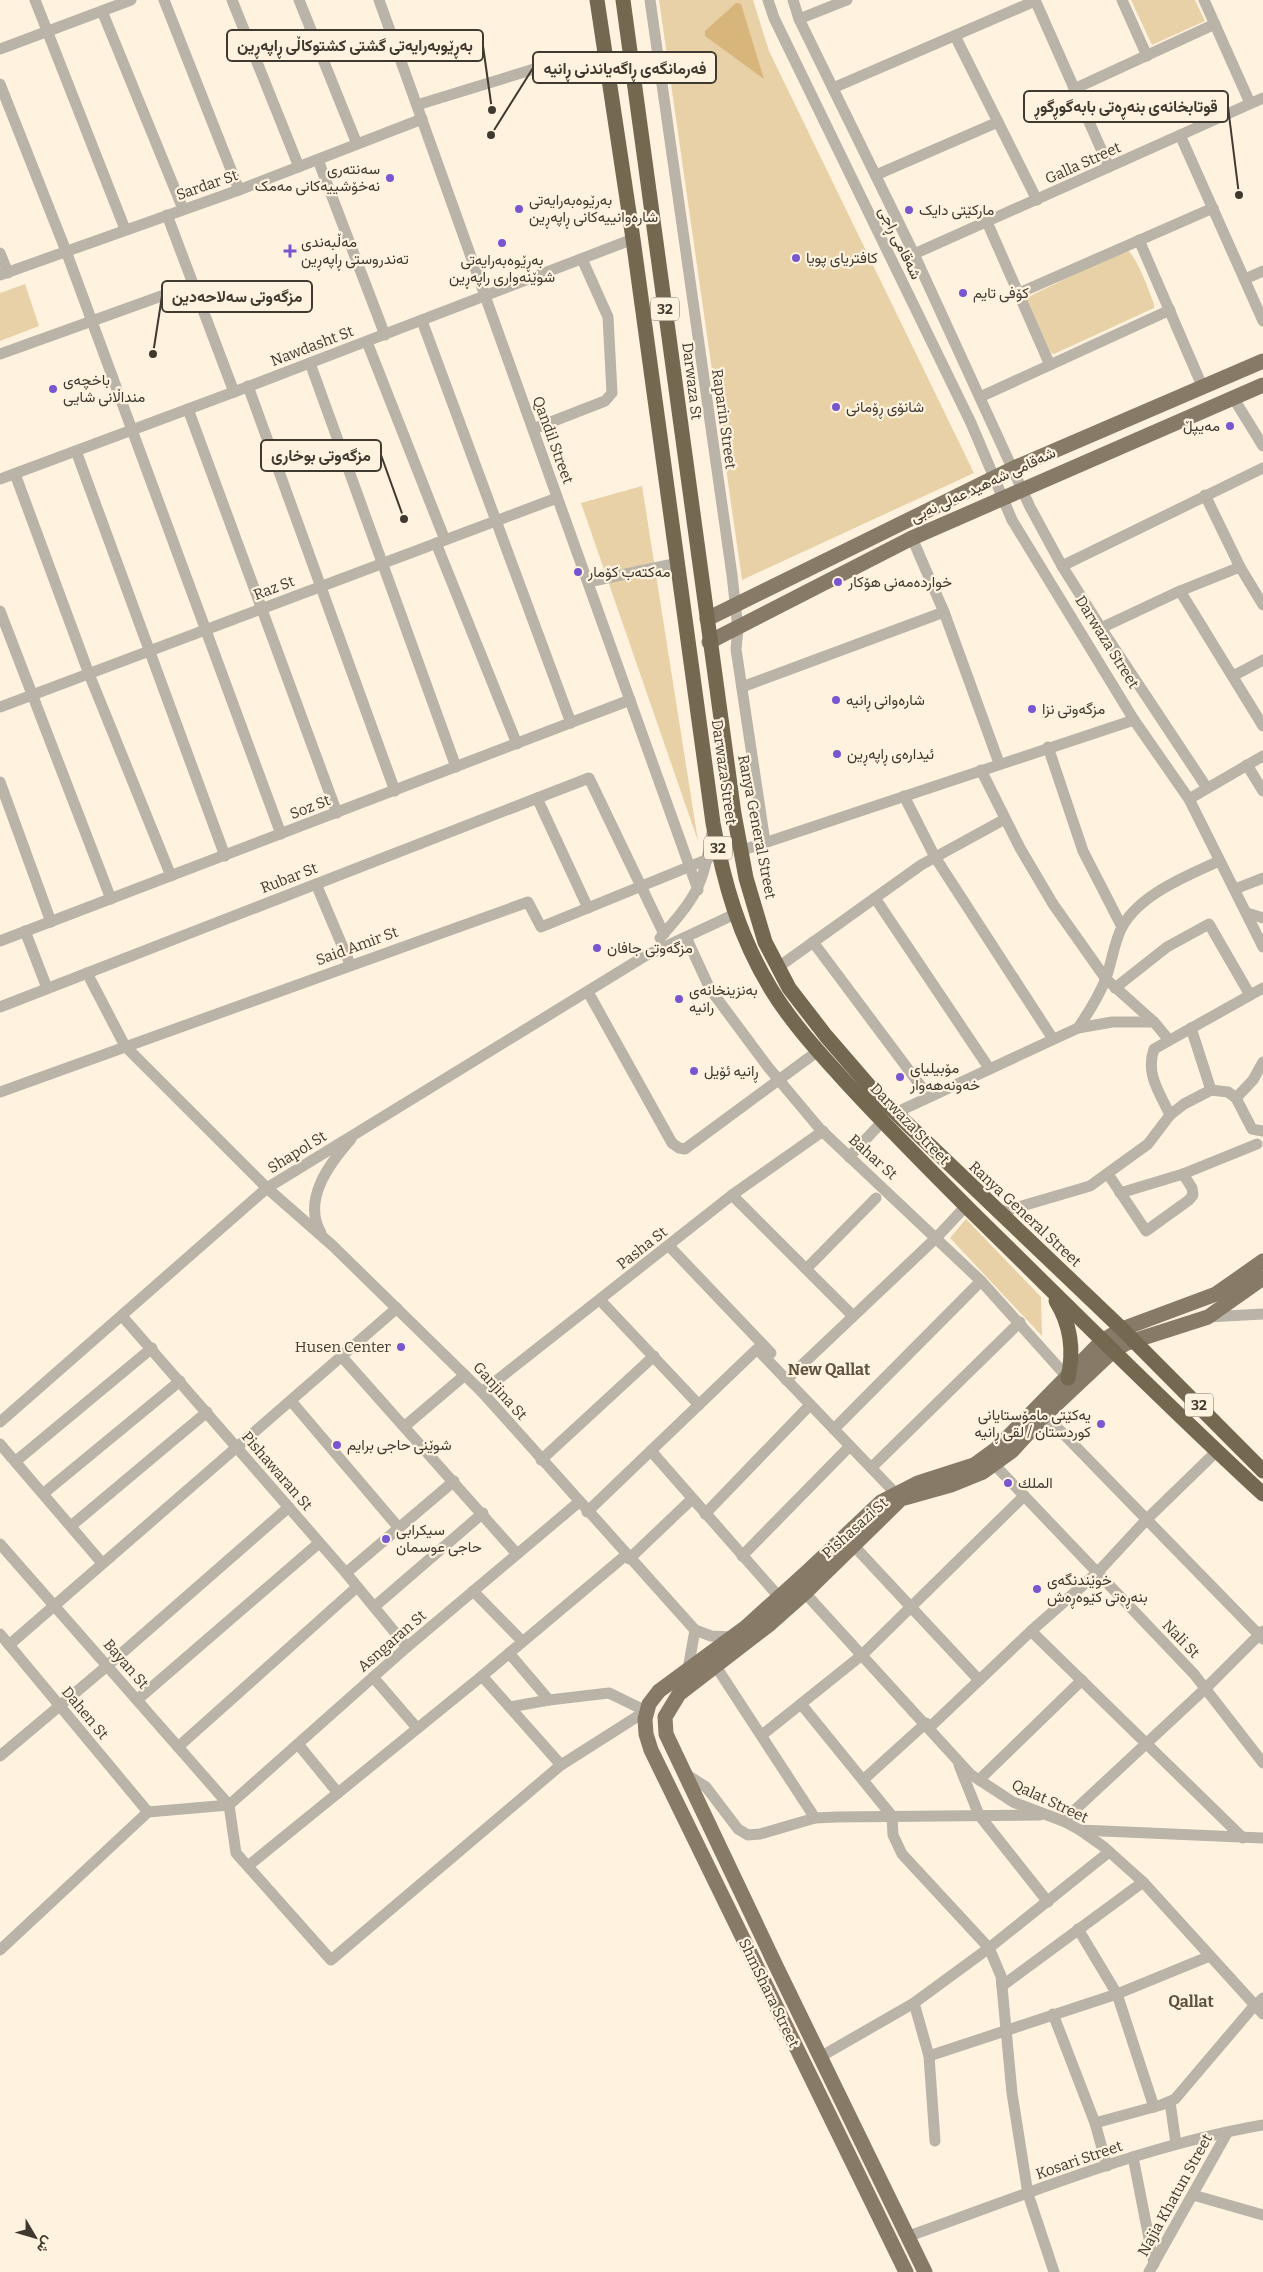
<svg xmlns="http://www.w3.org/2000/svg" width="1263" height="2272" font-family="Bitter,Vazirmatn,serif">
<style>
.green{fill:#e8d1a7}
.water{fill:#d8b67b}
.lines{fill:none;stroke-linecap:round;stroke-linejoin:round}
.minor{stroke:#b9b3a8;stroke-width:11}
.major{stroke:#877b68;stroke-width:15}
.highway{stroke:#746851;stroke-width:15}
.poi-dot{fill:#7756d0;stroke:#fff3df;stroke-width:2}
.labels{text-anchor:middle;stroke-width:4.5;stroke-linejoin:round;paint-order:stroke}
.shield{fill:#fff3df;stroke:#797164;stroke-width:1}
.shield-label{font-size:14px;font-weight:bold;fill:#3f392f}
.street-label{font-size:15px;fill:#3f392f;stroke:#fff3df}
.poi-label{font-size:15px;fill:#3f392f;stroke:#fff3df;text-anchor:start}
.neighbourhood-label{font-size:16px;font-weight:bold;fill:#5f533d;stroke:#fff3df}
.leader{fill:none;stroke:#3f392f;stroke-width:2}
.callout-dot{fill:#3f392f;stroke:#fff3df;stroke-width:2}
.callout{fill:#fff3df;stroke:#3f392f;stroke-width:2}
.callout-label{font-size:16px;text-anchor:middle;font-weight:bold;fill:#3f392f}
</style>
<rect width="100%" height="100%" fill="#fff3df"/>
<!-- green -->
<g class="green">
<path d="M 659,0 L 753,0 L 769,51 L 974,473 L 742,580 Z"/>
<path d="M 1131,0 L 1195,0 L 1205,21 L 1152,45 Z"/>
<path d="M 1126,249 C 1137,256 1149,291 1154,304 L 1154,308 L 1054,354 L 1051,353 L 1026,298 Z"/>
<path d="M 25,284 L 39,326 L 0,341 L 0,293 Z"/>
<path d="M 642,486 L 698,841 L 581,503 Z"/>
<path d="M 966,1219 L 1041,1297 L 1042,1336 L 950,1238 Z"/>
</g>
<!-- water -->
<path class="water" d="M 736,3 L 741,4 L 764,79 L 705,36 L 705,31 Z"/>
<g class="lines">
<!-- minor -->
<g class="minor">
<path d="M 35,0 L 125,229"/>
<path d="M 164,0 L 239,190"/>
<path d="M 232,0 L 299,167"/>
<path d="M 299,0 L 357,144"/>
<path d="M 379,0 L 698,890"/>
<path d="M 650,0 L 732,575 L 738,629 L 736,649 L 765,842"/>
<path d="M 768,0 L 774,18 L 971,423 L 1012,520 L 1134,720 L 1189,799 L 1263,947"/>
<path d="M 793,0 L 799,19 L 914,254 L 1030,507 L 1062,566 L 1101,628 L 1207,788"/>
<path d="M 1035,0 L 1109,167"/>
<path d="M 1122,0 L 1147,56"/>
<path d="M 1204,0 L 1250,103"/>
<path d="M 102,11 L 183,209"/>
<path d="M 799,19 L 847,0"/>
<path d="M 955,36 L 1037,200"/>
<path d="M 0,49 L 131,0"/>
<path d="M 0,84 L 66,251 L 281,834"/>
<path d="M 833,88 L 1035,1"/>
<path d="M 1074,89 L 1215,24"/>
<path d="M 417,105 L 573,57"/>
<path d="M 1180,135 L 1263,321"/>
<path d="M 318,160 L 385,335"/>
<path d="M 876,175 L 998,122"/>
<path d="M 167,215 L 234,392"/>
<path d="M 987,222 L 1050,365"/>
<path d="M 1139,240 L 1203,388"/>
<path d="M 0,253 L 8,273"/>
<path d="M 914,254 L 1263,98"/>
<path d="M 0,275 L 239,190 L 422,119"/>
<path d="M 1245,279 L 1263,271"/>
<path d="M 1019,293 L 1213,208"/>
<path d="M 422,321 L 571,723"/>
<path d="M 367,342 L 445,540"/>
<path d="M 0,354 L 192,285"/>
<path d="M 310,363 L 456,767"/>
<path d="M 248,386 L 395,791"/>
<path d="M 980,397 L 1170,310"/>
<path d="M 1234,399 L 1263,446"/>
<path d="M 188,409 L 337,813"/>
<path d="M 533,429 L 605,401 L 612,393 L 608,317 L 582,259"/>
<path d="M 76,451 L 225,856"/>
<path d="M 15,474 L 89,674 L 171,876"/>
<path d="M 0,479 L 234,392 L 633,239"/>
<path d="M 1205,495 L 1240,567 L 1263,605"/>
<path d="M 912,538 L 944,612 L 999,763"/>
<path d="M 436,543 L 517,744"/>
<path d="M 1062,566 L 1263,468"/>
<path d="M 588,582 L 678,563"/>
<path d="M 1180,591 L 1263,726"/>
<path d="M 0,611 L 111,899"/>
<path d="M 1101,628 L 1180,591 L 1240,567"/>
<path d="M 1233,676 L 1263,660"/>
<path d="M 742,687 L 944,612"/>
<path d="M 0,707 L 557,498"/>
<path d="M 1048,747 L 1083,851 L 1122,927"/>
<path d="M 1247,765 L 1263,791"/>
<path d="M 981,770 L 1020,848 L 1053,904 L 1106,979 L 1154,1022 L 1169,1040"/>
<path d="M 0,782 L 51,922"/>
<path d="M 904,796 L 935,857 L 1053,1039"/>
<path d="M 537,798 L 588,908"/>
<path d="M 1189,799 L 1263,756"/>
<path d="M 740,851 L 1134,720"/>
<path d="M 316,884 L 350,964"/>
<path d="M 1235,889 L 1263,878"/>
<path d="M 875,898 L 989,1068"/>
<path d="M 1247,913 L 1263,918"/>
<path d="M 25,931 L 47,988"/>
<path d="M 686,937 L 710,989 L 768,1067 L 820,1129 L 981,1281 L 1068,1378"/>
<path d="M 660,938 C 695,898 704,886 712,832"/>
<path d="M 0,941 L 630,700"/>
<path d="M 813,942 L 929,1097"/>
<path d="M 777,968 L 921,865 L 1005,819"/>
<path d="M 87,973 L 125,1046 L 267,1188 L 333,1246 L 482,1392 L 695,1630 L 711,1636 L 733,1637"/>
<path d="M 1115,988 L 1167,947 L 1209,924 L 1250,995"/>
<path d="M 588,992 L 672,1143 L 679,1148 L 685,1149 L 818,1051"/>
<path d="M 0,1007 L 589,778 L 664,934"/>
<path d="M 1078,1028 L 1112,1022 L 1154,1022"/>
<path d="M 1191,1028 L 1211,1090"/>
<path d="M 0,1092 L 528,902 L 541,927 L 708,859"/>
<path d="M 1236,1098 L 1253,1080 L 1263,1062"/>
<path d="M 895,1113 L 1078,1028 C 1089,1012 1099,996 1106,978 C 1112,962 1114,942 1122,927 C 1140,894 1187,876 1219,861"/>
<path d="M 1170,1115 C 1160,1093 1145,1074 1154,1049 L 1263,988"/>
<path d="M 849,1157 L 882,1122"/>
<path d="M 1108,1174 L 1146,1231 L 1189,1200 L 1193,1195 L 1192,1188 L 1183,1174"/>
<path d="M 1120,1193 L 1183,1174 L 1257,1144"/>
<path d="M 732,1195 L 853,1316"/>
<path d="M 998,1213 L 1090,1186 L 1148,1144 L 1170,1115 L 1184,1104 L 1211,1090 L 1228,1092 L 1236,1098 L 1252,1129 L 1263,1131"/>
<path d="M 321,1233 C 302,1200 329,1164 351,1139"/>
<path d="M 669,1246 L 771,1353"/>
<path d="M 806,1269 L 876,1198"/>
<path d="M 600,1300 L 699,1405"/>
<path d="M 122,1316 L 346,1573 L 407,1647"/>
<path d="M 1208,1317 L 1263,1314"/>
<path d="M 342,1357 L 517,1554"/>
<path d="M 786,1380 L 937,1237 L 966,1206"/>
<path d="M 482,1392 L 732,1195 L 823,1131"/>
<path d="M 291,1401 L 399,1528"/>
<path d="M 1045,1415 L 1263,1639"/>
<path d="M 0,1422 L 267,1188 L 645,956 L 735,914"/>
<path d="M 405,1426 L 465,1375"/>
<path d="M 834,1429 L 981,1281"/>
<path d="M 0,1444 L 102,1563"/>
<path d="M 651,1451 L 780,1598"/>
<path d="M 541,1460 L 654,1356"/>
<path d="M 990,1460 L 1194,1674 L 1263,1763"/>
<path d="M 16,1461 L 152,1348"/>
<path d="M 871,1468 L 1020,1322"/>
<path d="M 44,1493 L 180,1381"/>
<path d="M 587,1512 L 757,1349 L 901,1499"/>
<path d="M 705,1514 L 810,1405"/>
<path d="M 71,1526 L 207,1412"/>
<path d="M 0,1544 L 229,1805"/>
<path d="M 854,1546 L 979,1680"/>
<path d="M 742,1556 L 850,1446"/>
<path d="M 629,1559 L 692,1499"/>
<path d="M 346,1573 L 454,1481"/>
<path d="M 473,1591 L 522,1641"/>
<path d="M 805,1593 L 970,1774 L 1013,1802 L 1063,1821 L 1080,1830 L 1104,1847 L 1143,1882 L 1263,2014"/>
<path d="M 374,1607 L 483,1513"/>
<path d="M 1031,1631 L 1243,1838"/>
<path d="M 0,1634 L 148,1812"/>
<path d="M 9,1645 L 397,1308"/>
<path d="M 509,1653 L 549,1700"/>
<path d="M 715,1665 L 815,1818"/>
<path d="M 688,1669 L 695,1630"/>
<path d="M 482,1676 L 561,1765"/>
<path d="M 373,1677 L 417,1728"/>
<path d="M 137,1700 L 319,1543"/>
<path d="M 801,1704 L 892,1816 L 893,1835 L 902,1854 L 989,1948 L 1001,1976 L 1012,2093 L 1028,2194 L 1054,2272"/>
<path d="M 510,1707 L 549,1700 L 609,1693 L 646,1711"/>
<path d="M 930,1727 L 1031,1631 L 1098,1572 L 1147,1519 L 1217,1451"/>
<path d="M 762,1735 L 862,1655 L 1024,1496"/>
<path d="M 298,1744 L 338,1793"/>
<path d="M 178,1747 L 357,1587"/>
<path d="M 0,1756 L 107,1666 L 289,1507"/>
<path d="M 959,1765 L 979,1815 L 1048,1902"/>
<path d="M 684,1773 L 706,1787 L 738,1829 L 748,1835 L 760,1834 L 815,1818 L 837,1817 L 1040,1815"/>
<path d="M 863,1780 L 926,1723"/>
<path d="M 979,1780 L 1082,1680"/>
<path d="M 229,1805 L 236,1853 L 331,1960 L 561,1765 L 646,1711"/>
<path d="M 229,1805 L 407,1647 L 579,1502"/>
<path d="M 1063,1821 L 1206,1688 L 1263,1631"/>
<path d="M 1080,1830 L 1263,1838"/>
<path d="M 248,1866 L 482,1676 L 626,1555"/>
<path d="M 1078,1929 L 1117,1994 L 1154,2107"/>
<path d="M 0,1950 L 148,1812 L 229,1805"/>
<path d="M 1002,1986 L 1143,1882"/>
<path d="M 914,2003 L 929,2056 L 935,2141"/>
<path d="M 1053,2014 L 1095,2123 L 1107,2166"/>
<path d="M 929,2056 L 1117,1994 L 1210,1956"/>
<path d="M 820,2057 L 914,2003 L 989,1948 L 1109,1852"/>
<path d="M 1170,2102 L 1176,2144"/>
<path d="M 1095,2123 L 1161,2105 L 1175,2099 L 1254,2006 L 1263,1998"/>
<path d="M 1133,2157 L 1154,2264"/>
<path d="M 1193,2195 L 1263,2215"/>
<path d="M 909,2236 C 1025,2195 1141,2146 1263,2125"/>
<path d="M 1149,2272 L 1227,2133"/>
</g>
<!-- major -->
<g class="major">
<path d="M 707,619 L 1014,468 L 1263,361"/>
<path d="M 709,642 L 912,538 L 1263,385"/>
<path d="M 906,2272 L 651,1750 L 646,1734 L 645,1719 L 649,1704 L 659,1691 L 746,1627 L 809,1570 L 881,1502 L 918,1483 L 974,1465 L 996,1449 L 1102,1341 L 1122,1329 L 1216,1294 L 1263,1261"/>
<path d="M 925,2272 L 777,1968 L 666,1734 L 665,1717 L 679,1694 L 770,1624 L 805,1593 L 901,1499 L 951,1485 L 983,1472 L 1012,1451 L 1045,1415 L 1113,1351 L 1127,1343 L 1208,1317 L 1263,1278"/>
</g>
<!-- highway -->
<g class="highway">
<path d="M 597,0 L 633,239 L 713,823 C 724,884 739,936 771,989 C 791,1022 818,1051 843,1079 C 885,1125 929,1169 973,1213 C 1069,1307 1164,1403 1263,1494"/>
<path d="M 623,0 L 734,814 L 746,878 L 765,942 L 789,988 L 826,1036 L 877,1095 L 1122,1329 L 1263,1471"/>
<path d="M 1056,1301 C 1071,1325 1074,1351 1068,1378"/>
</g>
</g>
<!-- markers -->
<g class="poi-dot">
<circle cx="390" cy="178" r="5"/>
<circle cx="519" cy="209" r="5"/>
<circle cx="909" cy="210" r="5"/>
<circle cx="502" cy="243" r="5"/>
<path d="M287.5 243.5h5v5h5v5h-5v5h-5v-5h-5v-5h5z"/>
<circle cx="796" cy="258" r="5"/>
<circle cx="963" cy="293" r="5"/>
<circle cx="53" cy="389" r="5"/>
<circle cx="836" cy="407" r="5"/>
<circle cx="1230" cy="426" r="5"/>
<circle cx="578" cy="572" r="5"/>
<circle cx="838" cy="582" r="5"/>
<circle cx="836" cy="700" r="5"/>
<circle cx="1032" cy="709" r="5"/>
<circle cx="837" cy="754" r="5"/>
<circle cx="597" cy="948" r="5"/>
<circle cx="679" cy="999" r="5"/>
<circle cx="694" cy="1071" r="5"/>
<circle cx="900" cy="1077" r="5"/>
<circle cx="401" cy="1347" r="5"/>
<circle cx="1101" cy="1424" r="5"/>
<circle cx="337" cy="1445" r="5"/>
<circle cx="1008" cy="1483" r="5"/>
<circle cx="386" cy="1539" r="5"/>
<circle cx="1037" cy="1589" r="5"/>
</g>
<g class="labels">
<!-- shield labels -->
<g class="shield">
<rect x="651" y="297.5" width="28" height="23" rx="4"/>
<rect x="704" y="836.5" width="28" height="23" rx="4"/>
<rect x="1185" y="1393.5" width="28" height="23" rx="4"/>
</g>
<g class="shield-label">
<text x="665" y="314">32</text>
<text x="718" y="853">32</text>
<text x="1199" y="1410">32</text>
</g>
<!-- street labels -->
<g class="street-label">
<text transform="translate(1083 163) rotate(-24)" y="5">Galla Street</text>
<text transform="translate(207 185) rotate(-19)" y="5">Sardar St</text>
<text transform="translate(900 243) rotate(64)" y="5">شەقامی ڕاجی</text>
<text transform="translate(312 346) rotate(-21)" y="5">Nawdasht St</text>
<text transform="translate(692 381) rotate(83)" y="5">Darwaza St</text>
<text transform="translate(724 419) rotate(82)" y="5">Raparin Street</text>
<text transform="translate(553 440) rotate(70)" y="5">Qandil Street</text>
<text transform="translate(983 485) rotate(-25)" y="5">شەقامی شەهید عەلی نەبی</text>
<text transform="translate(274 588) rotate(-21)" y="5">Raz St</text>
<text transform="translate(1107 642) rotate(58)" y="5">Darwaza Street</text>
<text transform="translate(724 772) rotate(82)" y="5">Darwaza Street</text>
<text transform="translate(310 807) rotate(-21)" y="5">Soz St</text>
<text transform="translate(757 827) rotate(79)" y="5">Ranya General Street</text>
<text transform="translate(289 878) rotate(-21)" y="5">Rubar St</text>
<text transform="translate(357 946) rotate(-20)" y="5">Said Amir St</text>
<text transform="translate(910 1124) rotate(46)" y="5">Darwaza Street</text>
<text transform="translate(297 1152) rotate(-32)" y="5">Shapol St</text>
<text transform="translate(873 1157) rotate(42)" y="5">Bahar St</text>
<text transform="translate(1025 1214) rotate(43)" y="5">Ranya General Street</text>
<text transform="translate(642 1248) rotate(-38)" y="5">Pasha St</text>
<text transform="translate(500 1391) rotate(48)" y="5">Ganjina St</text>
<text transform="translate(277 1471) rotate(49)" y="5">Pishawaran St</text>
<text transform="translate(855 1528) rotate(-42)" y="5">Pishasazi St</text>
<text transform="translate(1181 1639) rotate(46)" y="5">Nali St</text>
<text transform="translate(392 1641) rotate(-41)" y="5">Asngaran St</text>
<text transform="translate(126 1664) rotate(49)" y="5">Bayan St</text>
<text transform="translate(85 1713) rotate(50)" y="5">Dahen St</text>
<text transform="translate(1050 1801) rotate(25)" y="5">Qalat Street</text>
<text transform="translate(769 1993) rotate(64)" y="5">ShmShara Street</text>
<text transform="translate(1079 2160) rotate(-19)" y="5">Kosari Street</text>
<text transform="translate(1175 2195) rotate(-61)" y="5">Najia Khatun Street</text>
</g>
<!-- poi labels -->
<g class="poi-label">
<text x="380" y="174" text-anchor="end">سەنتەری<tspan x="380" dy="17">نەخۆشییەکانی مەمک</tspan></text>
<text x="529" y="205">بەڕێوەبەرایەتی<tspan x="529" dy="17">شارەوانییەکانی ڕاپەڕین</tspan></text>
<text x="919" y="215">مارکێتی دایک</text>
<text x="301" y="247">مەڵبەندی<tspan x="301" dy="17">تەندروستی ڕاپەڕین</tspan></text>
<text x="806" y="263">کافتریای پویا</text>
<text x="502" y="265" text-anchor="middle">بەڕێوەبەرایەتی<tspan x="502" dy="17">شوێنەواری راپەڕین</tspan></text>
<text x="973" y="298">کۆفی تایم</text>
<text x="63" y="385">باخچەی<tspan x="63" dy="17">منداڵانی شایی</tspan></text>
<text x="846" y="412">شانۆی ڕۆمانی</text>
<text x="1220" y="431" text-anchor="end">مەیپڵ</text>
<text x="588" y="577">مەکتەب کۆمار</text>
<text x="848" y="587">خواردەمەنی هۆکار</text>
<text x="846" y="705">شارەوانی ڕانیە</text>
<text x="1042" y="714">مزگەوتی نزا</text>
<text x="847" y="759">ئیدارەی ڕاپەڕین</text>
<text x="607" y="953">مزگەوتی جافان</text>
<text x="689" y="995">بەنزینخانەی<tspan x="689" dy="17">رانیە</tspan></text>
<text x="910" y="1073">مۆبیلیای<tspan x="910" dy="17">خەونەهەوار</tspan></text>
<text x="704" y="1076">ڕانیە ئۆیل</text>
<text x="391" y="1352" text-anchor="end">Husen Center</text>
<text x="1091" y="1420" text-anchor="end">یەکێتی مامۆستایانی<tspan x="1091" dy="17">کوردستان / لقی ڕانیە</tspan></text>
<text x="347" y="1450">شوێنی حاجی برایم</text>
<text x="1018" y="1488">الملك</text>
<text x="396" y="1535">سیکرابی<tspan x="396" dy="17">حاجی عوسمان</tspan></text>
<text x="1047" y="1585">خوێندنگەی<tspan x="1047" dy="17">بنەڕەتی کێوەڕەش</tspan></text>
</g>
<!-- neighbourhood labels -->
<g class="neighbourhood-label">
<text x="829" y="1375">New Qallat</text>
<text x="1191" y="2007">Qallat</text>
</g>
</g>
<!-- callouts -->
<path class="leader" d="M492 110L483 46M491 135L533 68M1239 195L1228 107M153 354L162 296M404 519L381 455"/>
<g class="callout-dot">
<circle cx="492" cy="110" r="5"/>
<circle cx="491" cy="135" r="5"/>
<circle cx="1239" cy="195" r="5"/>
<circle cx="153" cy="354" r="5"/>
<circle cx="404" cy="519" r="5"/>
</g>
<g class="callout">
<rect x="227" y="30" width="256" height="31" rx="5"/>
<rect x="533" y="52" width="183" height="31" rx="5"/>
<rect x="1024" y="91" width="204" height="31" rx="5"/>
<rect x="162" y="281" width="150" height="31" rx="5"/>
<rect x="261" y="440" width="120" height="31" rx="5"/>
</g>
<g class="callout-label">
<text x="355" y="51">بەڕێوبەرایەتی گشتی کشتوکاڵی ڕاپەڕین</text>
<text x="625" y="74">فەرمانگەی ڕاگەیاندنی ڕانیە</text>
<text x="1126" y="112">قوتابخانەی بنەڕەتی بابەگوڕگوڕ</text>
<text x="237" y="302">مزگەوتی سەلاحەدین</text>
<text x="321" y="461">مزگەوتی بوخاری</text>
</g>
<!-- north arrow -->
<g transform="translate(35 2237) rotate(128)" stroke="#fff3df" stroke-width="4" paint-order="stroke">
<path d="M0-4L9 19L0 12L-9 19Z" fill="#3f392f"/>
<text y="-8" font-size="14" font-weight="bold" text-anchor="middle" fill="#3f392f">ش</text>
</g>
</svg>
